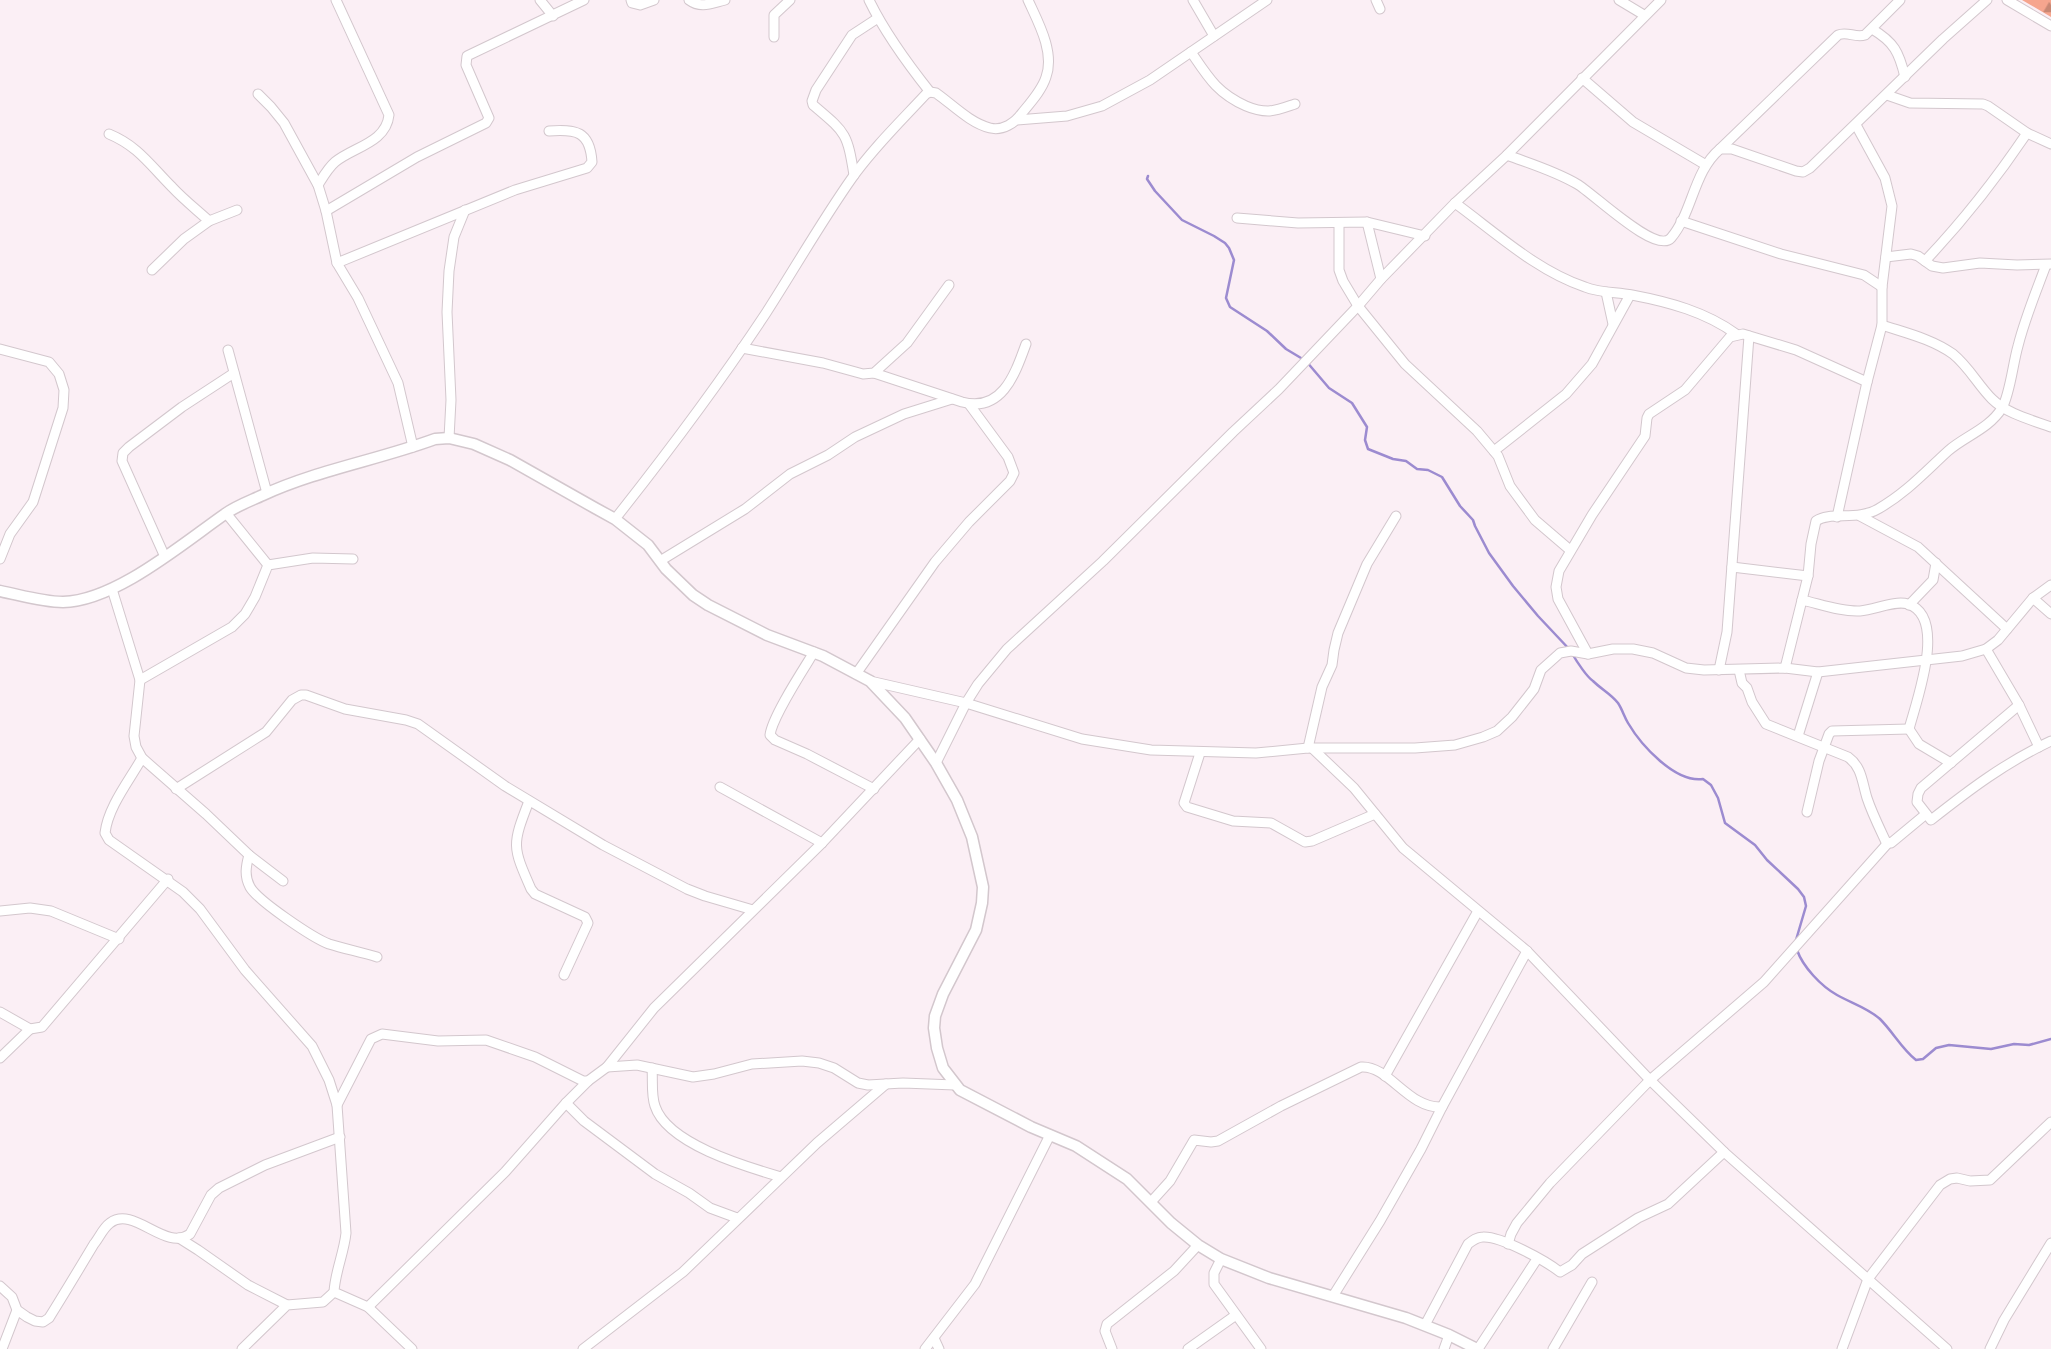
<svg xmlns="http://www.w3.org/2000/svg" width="2051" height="1349" font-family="Cabin,sans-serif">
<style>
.forest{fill:url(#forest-firs)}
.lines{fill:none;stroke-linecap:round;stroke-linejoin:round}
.stream{stroke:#9c8bd0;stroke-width:2.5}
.minor-casing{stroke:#d3c7cd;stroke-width:11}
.tertiary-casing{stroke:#d3c7cd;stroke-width:13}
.minor{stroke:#fff;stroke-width:9}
.tertiary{stroke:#fff;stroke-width:10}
</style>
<defs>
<pattern id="forest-firs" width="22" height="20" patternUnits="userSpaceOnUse" patternTransform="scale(1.75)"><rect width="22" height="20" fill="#f6a58e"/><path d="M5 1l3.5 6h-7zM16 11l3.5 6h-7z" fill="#c88774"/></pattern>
</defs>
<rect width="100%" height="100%" fill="#fbeff5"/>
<!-- forest -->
<path class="forest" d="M 2022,0 L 2051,0 L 2051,17 Z"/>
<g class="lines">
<!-- stream -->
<g class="stream">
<path d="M 1148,176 L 1147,179 L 1155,191 L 1182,220 L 1214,236 L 1225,243 L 1229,248 L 1234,260 L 1226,298 L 1230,307 L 1267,331 L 1286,349 L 1306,361 L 1329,388 L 1352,403 L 1367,427 L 1365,440 L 1368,449 L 1393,459 L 1406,461 L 1417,469 L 1428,470 L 1442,477 L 1460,506 L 1473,520 L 1475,526 L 1489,553 L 1513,586 L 1538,616 L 1570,650"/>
<path d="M 1573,655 C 1577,662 1587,677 1593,681 C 1601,689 1611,694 1618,703 C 1622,709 1624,716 1628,723 C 1641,745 1675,783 1703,779 L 1711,785 L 1718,798 L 1725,823 L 1755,845 L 1767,860 L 1798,889 L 1804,897 L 1806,906 L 1796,940"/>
<path d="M 1797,950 C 1803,967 1821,986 1837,995 C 1851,1003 1868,1008 1880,1019 C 1893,1032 1902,1049 1916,1060 L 1923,1059 L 1936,1048 L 1949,1045 L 1991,1049 L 2014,1044 L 2029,1045 L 2051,1039"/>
</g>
<defs>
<g id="minor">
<path d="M 540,0 L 553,16"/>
<path d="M 631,0 L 632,3 L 640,5 L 654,0"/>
<path d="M 689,0 C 701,9 712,3 725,0"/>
<path d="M 869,0 C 885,33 907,63 930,92"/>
<path d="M 1193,0 L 1214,36"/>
<path d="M 1376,0 L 1380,9"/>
<path d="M 1619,0 L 1644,15"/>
<path d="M 2007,0 L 2051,26"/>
<path d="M 1872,29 C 1894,42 1899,52 1905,77"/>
<path d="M 774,37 L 774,15 L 790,0"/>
<path d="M 1191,52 C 1208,77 1217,93 1246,106 C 1253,109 1260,111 1268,111 C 1276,111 1286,107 1295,104"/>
<path d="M 1582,78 L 1633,122 L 1706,165"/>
<path d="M 258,94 L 271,107 L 284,123 L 318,185 L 326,211 L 337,263 L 358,298 L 398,383 L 413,447"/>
<path d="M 1887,95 L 1910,103 L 1983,104 L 1988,106 L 2027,133 L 2051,144"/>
<path d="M 1017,120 L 1067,116 L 1102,106 L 1150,80 L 1267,0"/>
<path d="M 109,134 C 138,146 150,165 172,187 C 183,199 197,210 209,221"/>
<path d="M 1720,149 L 1838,35 C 1847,31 1855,38 1865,35 L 1900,0"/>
<path d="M 1507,155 C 1531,164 1555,171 1577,184 C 1593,193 1656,255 1671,238 C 1693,212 1693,172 1720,149 L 1732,149 L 1796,171 L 1803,172 L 1810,168 L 1943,39 L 1987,0"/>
<path d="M 854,175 C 847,132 846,133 813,105 L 812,101 L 816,90 L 852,35 L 878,18"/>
<path d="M 318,185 C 323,177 328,168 335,162 C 353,147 386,143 389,115 L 336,0"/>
<path d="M 1455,203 C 1496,233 1537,271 1585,287 C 1600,293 1616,292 1632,295 C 1669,302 1706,312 1736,334"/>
<path d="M 326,211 L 417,157 L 486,123 L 489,118 L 466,65 L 467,56 L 584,0"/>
<path d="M 1237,218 L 1298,223 L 1367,222 L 1425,236"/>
<path d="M 1681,221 L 1781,254 L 1864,275 L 1882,287"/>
<path d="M 1367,222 L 1381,279"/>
<path d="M 1339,223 L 1339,270 L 1343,281 L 1358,306 L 1405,364 L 1477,431 L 1498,456 L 1510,486 L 1535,520 L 1570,550"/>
<path d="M 1886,257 L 1911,254 L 1918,256 L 1932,266 L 1943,268 L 1980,263 L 2017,265 L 2051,264"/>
<path d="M 1925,261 C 1963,221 1996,179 2027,133"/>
<path d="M 337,263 L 515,190 L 587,168 L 592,162 C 590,131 576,129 549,131"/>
<path d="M 152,270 L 184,239 L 209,221 L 237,210"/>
<path d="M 1606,292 L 1613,324"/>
<path d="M 1882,325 C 1906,333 1932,339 1953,354 C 1969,367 1978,385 1992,399 C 2007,414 2032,420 2051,427"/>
<path d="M 742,348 L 823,363 L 863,374 L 874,373 L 907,343 L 949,285"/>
<path d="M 0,349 L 49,362 L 59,374 L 64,390 L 63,408 L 33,502 L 10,534 L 0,559"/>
<path d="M 228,350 L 267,493"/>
<path d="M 874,373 L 962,402 C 1002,413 1015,374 1026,344"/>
<path d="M 449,438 L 451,400 L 447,312 L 449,271 L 454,237 L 465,210"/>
<path d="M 1494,451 L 1566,394 L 1592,364 L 1630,295"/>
<path d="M 226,513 L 268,565"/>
<path d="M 1860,516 L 1918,547 L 2007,629"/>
<path d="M 1837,517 L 1867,382 L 1882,325 L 1882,287 L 1892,206 L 1885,178 L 1856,125"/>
<path d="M 615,519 C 668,452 719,384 766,313 C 795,268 821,222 852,178 C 873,148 901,121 926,94 L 930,92 L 936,93 C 953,105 970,123 990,128 C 1003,131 1015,123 1022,113 C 1031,102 1042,90 1046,77 C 1055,52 1038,22 1028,0"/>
<path d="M 165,557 L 122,461 L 123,453 L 129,447 L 182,407 L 234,373"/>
<path d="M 660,561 L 745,509 L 790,474 L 828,455 L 855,437 L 904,414 L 952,399"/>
<path d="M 1732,567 L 1808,576"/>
<path d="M 112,589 L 140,680 L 134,736 L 136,747 L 142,758 L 206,814 L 249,855 L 283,881"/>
<path d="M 2033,598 L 2051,614"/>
<path d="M 1802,600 C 1820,604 1841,612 1860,611 C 1875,610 1894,600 1908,604 C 1948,617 1916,702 1909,729 L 1919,744 L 1951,763"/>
<path d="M 1909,605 L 1933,580 L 1936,563"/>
<path d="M 1986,649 L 2019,705 L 2039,747"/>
<path d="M 814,652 C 803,670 772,717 770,735 L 775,740 L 807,754 L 874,789"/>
<path d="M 1588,654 L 1558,599 L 1556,587 L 1559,571 L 1592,515 L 1645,436 L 1647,418 L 1649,414 L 1685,390 L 1730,337 L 1743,334 L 1796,350 L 1867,382"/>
<path d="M 1785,668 L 1808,576 L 1811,544 L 1816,521 C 1830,511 1858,521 1878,509 C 1906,493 1925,472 1948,451 C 1965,436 1989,429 2002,408 C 2010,394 2013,363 2018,346 C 2025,318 2036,292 2046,265"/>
<path d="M 1719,670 L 1727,632 L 1749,336"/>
<path d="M 1739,670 L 1742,683 L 1747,688 L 1752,702 L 1766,724 L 1848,757 C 1862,767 1862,782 1867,798 C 1872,813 1879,827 1886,842 L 1891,843 L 1926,814"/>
<path d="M 856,674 L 935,562 L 969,522 L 1010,481 L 1014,473 L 1008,457 L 969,404"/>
<path d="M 140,680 L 232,627 L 245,614 L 255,597 L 268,565 L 313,558 L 353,559"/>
<path d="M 870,681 L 966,703 L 1082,739 L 1151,750 L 1256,753 L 1308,748 L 1415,748 L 1455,745 L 1483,737 L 1497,731 L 1512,717 L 1534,689 L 1541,670 L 1560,653 L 1571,651 L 1588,654 L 1613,649 L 1633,649 L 1653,653 L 1686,668 L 1704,670 L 1785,668 L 1818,672 L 1962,656 L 1986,649 L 1998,640 L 2033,598 L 2051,585"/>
<path d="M 2019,705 L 1921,788 L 1918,794 L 1917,802 L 1931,820 C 1969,790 2006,762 2051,741"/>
<path d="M 1798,736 L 1818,672"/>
<path d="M 1308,748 L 1322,687 L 1332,665 L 1334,650 L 1338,633 L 1367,564 L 1396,516"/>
<path d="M 1312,748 L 1354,788 L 1403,848 L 1527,951 L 1650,1080 L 1724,1152 L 1947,1349"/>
<path d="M 1200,753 L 1184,803 L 1187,807 L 1233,821 L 1271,823 L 1305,842 L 1312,841 L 1375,814"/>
<path d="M 142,758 C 129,781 108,807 105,833 L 109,840 L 183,892 L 200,909 L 245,970 L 312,1046 L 329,1080 L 337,1105 L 346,1233 C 344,1253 335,1272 334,1292 L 368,1307 L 412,1349"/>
<path d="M 936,763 L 966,703 L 978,684 L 1007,649 L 1103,561 L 1233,432 L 1279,389 L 1358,306 L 1381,279 L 1455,203 L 1507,155 L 1661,0"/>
<path d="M 720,787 L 822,843"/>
<path d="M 176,789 L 266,732 L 292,700 L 301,695 L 306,695 L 345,709 L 406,720 L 418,724 L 505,786 L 603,845 L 687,889 L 705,896 L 753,910"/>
<path d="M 529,801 C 512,845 512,846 531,889 L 535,894 L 585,917 L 588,923 L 564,975"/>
<path d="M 1807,812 L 1819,761 L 1829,734 L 1832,731 L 1909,729"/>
<path d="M 249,855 C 246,866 244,876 250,887 C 258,901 313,938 329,944 C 345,949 361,952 377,957"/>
<path d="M 0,911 L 30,908 L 51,911 L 119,939"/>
<path d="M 0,1012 L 30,1029 L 42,1027 L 168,879"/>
<path d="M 0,1058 L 30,1029"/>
<path d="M 607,1067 L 637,1065 L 693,1077 L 714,1074 L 752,1064 L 802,1061 L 819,1063 L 834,1068 L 858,1083 L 868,1085 L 903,1083 L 955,1085"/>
<path d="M 652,1068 C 653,1080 651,1095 655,1106 C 667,1144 747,1167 781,1177"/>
<path d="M 1385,1076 L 1478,911"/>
<path d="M 566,1103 L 584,1121 L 655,1174 L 689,1193 L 710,1208 L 737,1218"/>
<path d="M 337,1105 L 371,1039 L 382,1034 L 438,1041 L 486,1040 L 535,1057 L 583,1081 L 588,1081 L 607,1067 L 654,1008 L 822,843 L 920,739"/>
<path d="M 1151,1202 L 1170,1181 L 1194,1140 L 1211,1142 L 1218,1141 L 1281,1106 L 1361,1067 C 1389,1065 1408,1109 1442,1107"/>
<path d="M 179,1238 L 198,1250 L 248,1285 L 287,1305"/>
<path d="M 1508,1244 L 1511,1234 L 1517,1223 L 1550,1183 L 1650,1080 L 1764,982 L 1888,843"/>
<path d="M 1221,1259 L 1214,1273 L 1214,1284 L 1261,1349"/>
<path d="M 0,1286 L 12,1297 L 17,1310 L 27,1317 L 35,1321 L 43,1322 L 49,1318 C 64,1294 79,1269 94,1244 C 99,1238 103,1228 110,1223 C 134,1205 165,1252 190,1234 L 211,1195 L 219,1188 L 265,1165 L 340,1137"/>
<path d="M 1333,1296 L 1380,1221 L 1421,1149 L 1442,1107 L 1527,951"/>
<path d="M 368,1307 L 505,1172 L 566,1103 L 588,1081"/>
<path d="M 1425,1325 L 1468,1244 C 1473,1240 1477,1237 1483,1237 C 1501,1236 1546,1261 1560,1272 L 1572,1265 L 1582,1254 L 1638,1218 L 1668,1204 L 1724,1152"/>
<path d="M 934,1338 L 939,1349"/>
<path d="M 2,1349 L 17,1310"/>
<path d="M 242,1349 L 287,1305 L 323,1302 L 334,1292"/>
<path d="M 583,1349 L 683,1272 L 817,1143 L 886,1084"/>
<path d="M 925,1349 L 975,1284 L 1050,1135"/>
<path d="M 1112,1349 L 1105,1331 L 1107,1324 L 1174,1271 L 1198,1245"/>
<path d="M 1188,1349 L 1236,1315"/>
<path d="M 1444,1349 L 1449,1335"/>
<path d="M 1478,1349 L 1537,1259"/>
<path d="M 1553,1349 L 1592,1282"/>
<path d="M 1842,1349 L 1868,1279 L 1940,1185 L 1950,1179 L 1957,1178 L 1970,1181 L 1990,1180 L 2051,1122"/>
<path d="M 1990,1349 L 2004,1320 L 2051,1243"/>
</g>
<path id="tertiary" d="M 0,591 C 20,595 42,602 63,602 C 115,601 182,544 225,514 C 236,506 250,501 263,495 C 317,470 378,460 435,439 L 449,438 L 474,444 L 510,460 L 595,508 L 615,519 L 648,545 L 666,569 L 693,595 L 708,605 L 767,635 L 823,656 L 870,681 L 905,718 L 936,763 L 957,800 L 972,837 L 983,887 L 982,903 L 976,930 L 943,994 L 935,1016 L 934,1028 L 937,1048 L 943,1068 L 960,1090 L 1031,1127 L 1076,1146 L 1127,1179 L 1171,1223 L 1198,1245 L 1221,1259 L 1269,1278 L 1406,1318 L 1449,1335 L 1477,1349"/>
</defs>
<!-- minor casing -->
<use href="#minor" class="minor-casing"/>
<!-- tertiary casing -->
<use href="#tertiary" class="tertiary-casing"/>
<!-- minor -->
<use href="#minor" class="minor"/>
<!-- tertiary -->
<use href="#tertiary" class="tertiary"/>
</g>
</svg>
